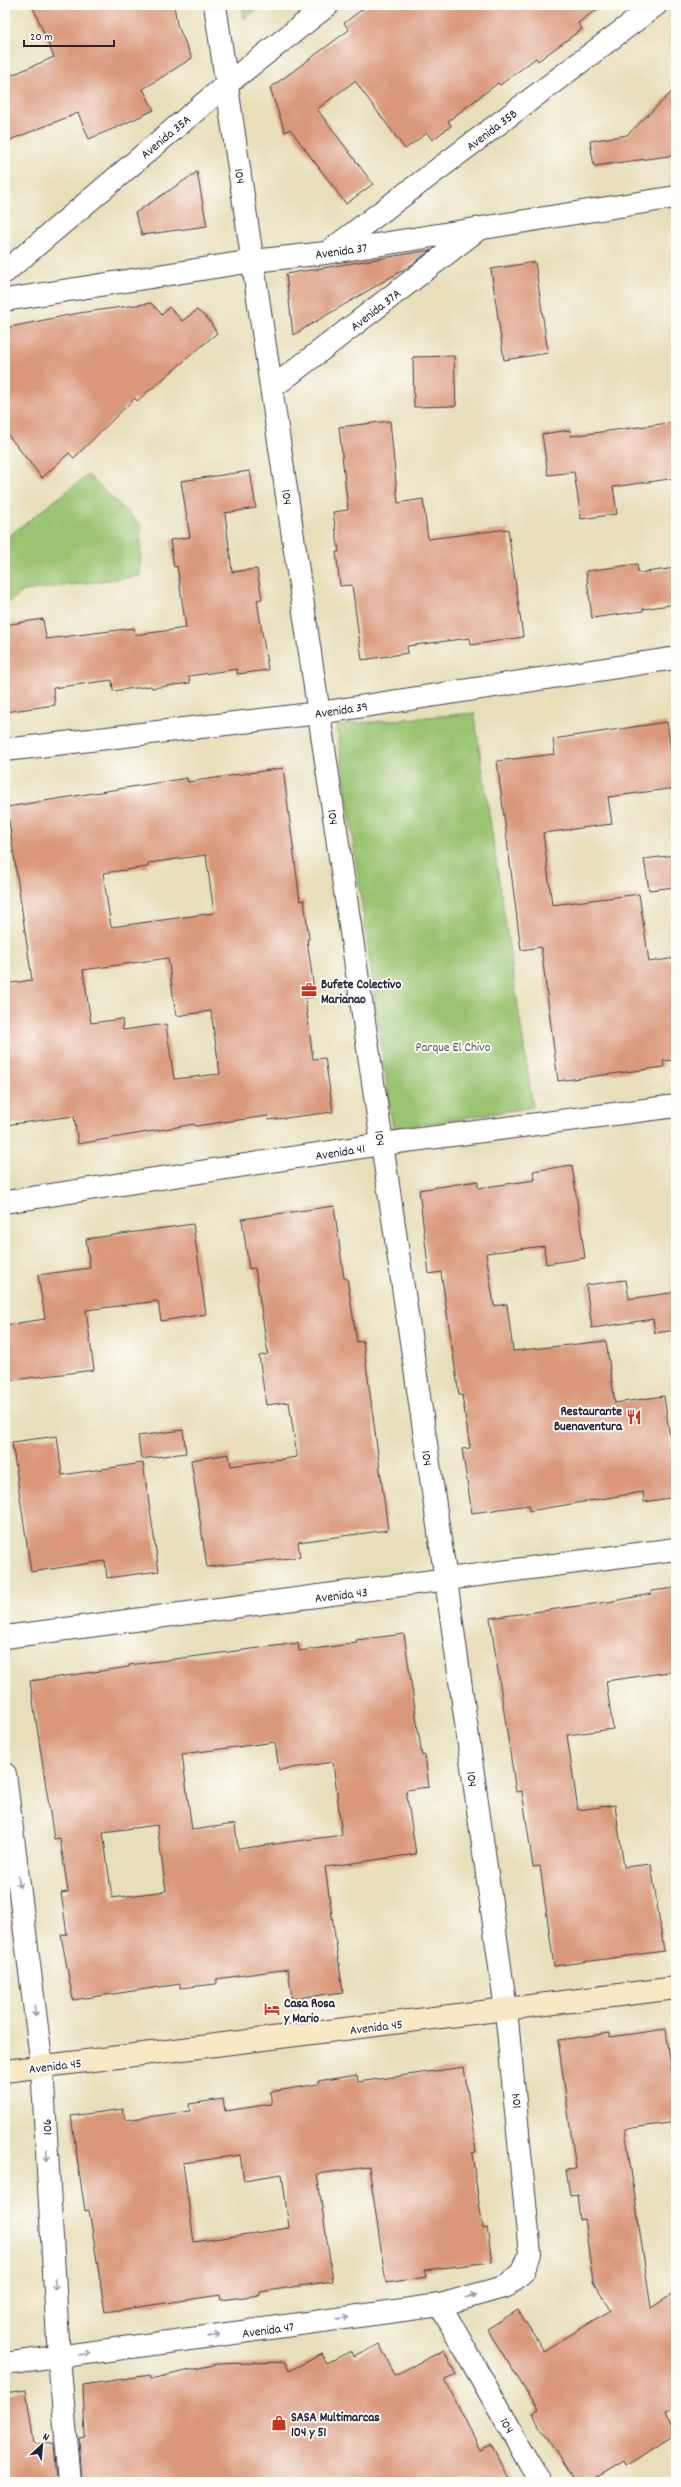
<svg xmlns="http://www.w3.org/2000/svg" width="681" height="2487" font-family="Dekko,sans-serif">
<style>
.green{fill:#99c36f;stroke:#5e7255}
.building{fill:#da987a;fill-rule:evenodd}
.lines{fill:none;stroke-linecap:round;stroke-linejoin:round}
.street-casing{stroke:#403e4e;stroke-width:24}
.secondary-casing{stroke:#403e4e;stroke-width:24}
.street{stroke:#fff;stroke-width:22}
.secondary{stroke:#f8e8c3;stroke-width:22}
.oneway{stroke:#9c9ca7}
.labels{text-anchor:middle;stroke-width:4;stroke-linejoin:round;paint-order:stroke}
.street-label{font-size:13px;fill:#22223b;stroke:#fdfcf7}
.poi-label{font-size:13px;font-weight:bold;fill:#22223b;stroke:#fdfcf7;text-anchor:start}
.park-label{font-size:13px;fill:#4c5a4d;stroke:#fdfcf7}
</style>
<rect width="100%" height="100%" fill="#fdfcf7"/>
<filter id="ink" filterUnits="userSpaceOnUse"><feTurbulence type="fractalNoise" baseFrequency=".025" numOctaves="2"/><feDisplacementMap in="SourceGraphic" scale="8" xChannelSelector="R" yChannelSelector="G"/><feConvolveMatrix kernelMatrix="1 2 1 2 8 2 1 2 1" color-interpolation-filters="sRGB"/></filter>
<filter id="wash" filterUnits="userSpaceOnUse"><feTurbulence type="fractalNoise" baseFrequency=".012" numOctaves="4" result="noise"/><feDisplacementMap in="SourceGraphic" scale="16" xChannelSelector="R" yChannelSelector="G"/><feGaussianBlur stdDeviation="0.9" result="paint"/><feColorMatrix in="noise" values="0 0 0 0 0 0 0 0 0 0 0 0 0 0 0 0 0 1.4 0 .05"/><feComposite in="paint" operator="in"/></filter>
<g filter="url(#wash)">
<rect width="100%" height="100%" fill="#e8dfba"/>
<!-- green -->
<g class="green">
<path d="M 243,5 L 263,5 L 244,19 Z"/>
<path d="M 88,475 L 141,525 L 140,576 L 24,591 L 5,605 L 5,539 Z"/>
<path d="M 474,713 L 533,1107 L 393,1129 L 337,725 Z"/>
</g>
<g id="blocks">
<!-- building -->
<g class="building">
<path d="M 32,5 L 174,5 L 177,24 L 192,58 L 143,89 L 154,110 L 122,125 L 89,139 L 78,113 L 5,142 L 5,78 L 54,57 Z"/>
<path d="M 368,5 L 603,5 L 578,23 L 582,29 L 538,61 L 536,58 L 500,85 L 498,83 L 448,121 L 451,126 L 432,140 L 427,133 L 405,149 L 355,81 L 317,109 L 373,184 L 346,204 L 290,129 L 285,132 L 270,88 L 349,30 L 344,23 Z"/>
<path d="M 676,88 L 676,155 L 594,166 L 590,141 L 627,135 Z"/>
<path d="M 197,172 L 207,226 L 142,235 L 135,213 Z"/>
<path d="M 431,250 L 413,264 L 293,335 L 286,274 Z"/>
<path d="M 535,262 L 548,353 L 504,360 L 491,269 Z"/>
<path d="M 151,303 L 162,315 L 169,307 L 182,321 L 197,310 L 208,319 L 217,333 L 137,401 L 135,398 L 74,458 L 69,453 L 42,478 L 5,431 L 5,328 L 79,313 Z"/>
<path d="M 454,356 L 456,406 L 414,407 L 413,357 Z"/>
<path d="M 390,421 L 398,503 L 423,499 L 428,539 L 508,529 L 523,637 L 471,645 L 470,638 L 407,646 L 408,653 L 362,660 L 352,585 L 340,586 L 336,552 L 339,552 L 333,512 L 348,510 L 339,427 Z"/>
<path d="M 676,422 L 676,478 L 613,487 L 617,514 L 581,519 L 574,472 L 548,475 L 542,434 L 570,430 L 571,436 Z"/>
<path d="M 250,471 L 256,508 L 225,513 L 232,572 L 257,569 L 262,599 L 257,600 L 268,670 L 237,674 L 237,669 L 189,676 L 190,683 L 152,688 L 151,686 L 113,691 L 112,680 L 53,688 L 55,705 L 5,712 L 5,625 L 43,619 L 46,639 L 134,628 L 135,635 L 186,628 L 177,566 L 174,567 L 170,540 L 190,537 L 181,481 Z"/>
<path d="M 637,564 L 638,573 L 676,568 L 676,604 L 643,609 L 643,611 L 592,618 L 586,571 Z"/>
<path d="M 667,722 L 676,788 L 608,797 L 612,824 L 543,833 L 552,905 L 639,894 L 649,962 L 676,958 L 676,1060 L 663,1061 L 664,1067 L 558,1081 L 541,947 L 521,950 L 497,761 L 555,754 L 553,739 Z"/>
<path d="M 283,768 L 300,901 L 304,900 L 309,939 L 307,939 L 315,997 L 305,998 L 313,1059 L 325,1058 L 333,1112 L 269,1120 L 268,1116 L 195,1126 L 194,1124 L 78,1144 L 74,1116 L 5,1125 L 5,984 L 32,980 L 7,807 L 187,778 L 188,782 ZM 206,855 L 214,913 L 111,927 L 103,873 L 148,867 L 148,863 ZM 168,958 L 176,1016 L 211,1011 L 220,1074 L 174,1079 L 166,1024 L 123,1030 L 122,1019 L 91,1023 L 83,970 Z"/>
<path d="M 676,855 L 676,887 L 649,890 L 644,859 Z"/>
<path d="M 572,1165 L 585,1258 L 546,1264 L 544,1246 L 486,1253 L 494,1306 L 507,1304 L 513,1351 L 606,1341 L 615,1403 L 664,1396 L 676,1479 L 676,1497 L 644,1502 L 643,1492 L 529,1511 L 529,1505 L 472,1513 L 462,1449 L 470,1448 L 462,1395 L 459,1395 L 441,1272 L 429,1274 L 419,1190 L 478,1181 L 478,1188 L 535,1180 L 533,1171 Z"/>
<path d="M 334,1206 L 344,1278 L 347,1278 L 357,1342 L 363,1341 L 388,1530 L 298,1542 L 300,1557 L 207,1567 L 191,1460 L 229,1454 L 231,1466 L 297,1457 L 289,1402 L 266,1405 L 259,1356 L 268,1354 L 255,1268 L 249,1269 L 242,1219 Z"/>
<path d="M 193,1224 L 206,1314 L 161,1321 L 158,1301 L 86,1310 L 94,1370 L 5,1381 L 5,1325 L 45,1319 L 38,1275 L 90,1268 L 86,1239 Z"/>
<path d="M 626,1280 L 629,1299 L 676,1292 L 676,1330 L 655,1333 L 653,1319 L 592,1328 L 586,1285 Z"/>
<path d="M 183,1430 L 186,1453 L 141,1459 L 138,1436 Z"/>
<path d="M 57,1436 L 62,1475 L 143,1463 L 159,1571 L 107,1578 L 105,1561 L 31,1572 L 12,1442 Z"/>
<path d="M 676,1588 L 676,1671 L 606,1681 L 613,1729 L 567,1735 L 578,1810 L 615,1805 L 624,1867 L 651,1864 L 664,1951 L 554,1966 L 540,1866 L 533,1867 L 522,1791 L 516,1792 L 490,1618 L 608,1602 L 651,1594 L 651,1591 Z"/>
<path d="M 404,1634 L 422,1756 L 425,1755 L 429,1787 L 406,1790 L 416,1854 L 325,1867 L 343,1992 L 292,1999 L 288,1969 L 216,1979 L 216,1984 L 180,1988 L 180,1984 L 73,2000 L 61,1935 L 67,1934 L 61,1893 L 68,1892 L 60,1838 L 54,1839 L 30,1681 L 129,1667 L 129,1665 L 298,1643 L 299,1651 L 357,1643 L 356,1640 ZM 275,1742 L 279,1770 L 333,1762 L 342,1835 L 238,1849 L 235,1824 L 192,1830 L 182,1754 ZM 157,1825 L 166,1891 L 112,1898 L 103,1832 Z"/>
<path d="M 666,2029 L 676,2104 L 676,2122 L 625,2129 L 651,2308 L 676,2292 L 676,2407 L 666,2413 L 676,2429 L 676,2434 L 626,2465 L 624,2461 L 589,2482 L 575,2482 L 532,2413 L 538,2410 L 487,2329 L 518,2310 L 544,2351 L 611,2310 L 593,2281 L 584,2219 L 580,2220 L 577,2194 L 570,2195 L 566,2170 L 576,2169 L 558,2040 L 610,2033 L 610,2037 Z"/>
<path d="M 464,2067 L 476,2152 L 472,2153 L 477,2190 L 483,2228 L 487,2227 L 492,2262 L 425,2270 L 426,2277 L 386,2283 L 369,2167 L 317,2174 L 333,2281 L 260,2292 L 260,2295 L 221,2300 L 220,2295 L 105,2312 L 89,2210 L 85,2211 L 71,2116 L 123,2109 L 125,2120 L 190,2111 L 189,2104 L 223,2099 L 225,2111 L 272,2104 L 270,2092 L 318,2084 L 318,2081 L 357,2075 L 358,2082 ZM 240,2155 L 244,2180 L 282,2174 L 289,2228 L 194,2242 L 183,2163 Z"/>
<path d="M 379,2344 L 395,2375 L 444,2350 L 456,2375 L 445,2380 L 480,2449 L 491,2444 L 511,2482 L 82,2482 L 79,2438 L 85,2437 L 83,2385 L 150,2375 L 151,2379 L 217,2364 L 285,2362 L 289,2371 L 322,2354 L 327,2363 L 351,2351 L 354,2357 Z"/>
<path d="M 26,2390 L 34,2444 L 54,2442 L 57,2482 L 5,2482 L 5,2393 Z"/>
</g>
</g>
</g>
<g filter="url(#ink)">
<use href="#blocks" fill-opacity="0" stroke="#403e4e" stroke-width="1"/>
<g class="lines">
<defs>
<g id="street">
<path d="M 328,252 L 656,5"/>
<path d="M 5,272 L 227,84 L 328,5"/>
<path d="M 5,300 L 253,261 L 326,253 L 676,197"/>
<path d="M 272,388 L 476,231"/>
<path d="M 5,750 L 319,713 L 676,658"/>
<path d="M 5,1202 L 382,1144 L 676,1106"/>
<path d="M 5,1637 L 676,1549"/>
<path d="M 5,1774 L 42,2067 L 59,2358 L 70,2482"/>
<path d="M 440,2305 L 540,2482"/>
<path d="M 5,2364 L 440,2305 L 507,2286 L 523,2272 L 530,2254 L 506,2010 L 446,1580 L 215,5"/>
</g>
<path id="secondary" d="M 5,2071 L 676,1988"/>
</defs>
<!-- street casing -->
<use href="#street" class="street-casing"/>
<!-- secondary casing -->
<use href="#secondary" class="secondary-casing"/>
<!-- street -->
<use href="#street" class="street"/>
<!-- secondary -->
<use href="#secondary" class="secondary"/>
</g>
<!-- one-way arrows -->
<defs><path id="oneway-shaft" d="M-6 0H5M1.5-3L5.5 0L1.5 3" fill="none" stroke-width="1.6" stroke-linecap="round" stroke-linejoin="round"/></defs>
<g class="oneway">
<use href="#oneway-shaft" transform="translate(19 1882) rotate(83)"/>
<use href="#oneway-shaft" transform="translate(35 2011) rotate(83)"/>
<use href="#oneway-shaft" transform="translate(47 2155) rotate(87)"/>
<use href="#oneway-shaft" transform="translate(55 2284) rotate(87)"/>
<use href="#oneway-shaft" transform="translate(471 2296) rotate(-16)"/>
<use href="#oneway-shaft" transform="translate(343 2318) rotate(-8)"/>
<use href="#oneway-shaft" transform="translate(214 2336) rotate(-8)"/>
<use href="#oneway-shaft" transform="translate(85 2354) rotate(-8)"/>
</g>
</g>
<!-- icons -->
<defs>
<symbol id="office-bare" viewBox="-9 -9 18 18"><path d="M-6-3h4V-5.5h4V-3h4V5H-6ZM-1-4.5V-3h2v-1.5ZM-6 0V1H6V0Z" fill="#c8321e" stroke="#fdfcf7" stroke-width="2.5" paint-order="stroke"/></symbol>
<symbol id="restaurant-bare" viewBox="-9 -9 18 18"><path d="M-5-6h1v4h1v-4h1v4h1v-4h1v5L-1.5 .5V6h-2V.5L-5-1ZM5-6V6H3V1.5H1.5Q1.5-4 5-6Z" fill="#c8321e" stroke="#fdfcf7" stroke-width="2.5" paint-order="stroke"/></symbol>
<symbol id="hotel-bare" viewBox="-9 -9 18 18"><path d="M-6-4.5h1.5V1H6V5H4.5V3h-9V5H-6ZM-4 0a1.8 1.8 0 1 1 3.6 0ZM.5 0V-2.5h3Q6-2.5 6 0Z" fill="#c8321e" stroke="#fdfcf7" stroke-width="2.5" paint-order="stroke"/></symbol>
<symbol id="shop-bare" viewBox="-9 -9 18 18"><path d="M-5-2.5h2.3a2.7 3.5 0 0 1 5.4 0H5L5.5 6h-11ZM-1.5-2.5h3a1.5 2.3 0 0 0-3 0Z" fill="#c8321e" stroke="#fdfcf7" stroke-width="2.5" paint-order="stroke"/></symbol>
</defs>
<g fill-rule="evenodd">
<use href="#office-bare" x="298" y="979" width="22" height="22"/>
<use href="#restaurant-bare" x="623" y="1406" width="22" height="22"/>
<use href="#hotel-bare" x="261" y="1998" width="22" height="22"/>
<use href="#shop-bare" x="268" y="2412" width="22" height="22"/>
</g>
<g class="labels">
<!-- street labels -->
<g class="street-label">
<text transform="translate(491 129) rotate(-37)" y="5">Avenida 35B</text>
<text transform="translate(165 136) rotate(-40)" y="5">Avenida 35A</text>
<text transform="translate(241 176) rotate(81)" y="5">104</text>
<text transform="translate(341 250) rotate(-8)" y="5">Avenida 37</text>
<text transform="translate(375 309) rotate(-38)" y="5">Avenida 37A</text>
<text transform="translate(288 497) rotate(82)" y="5">104</text>
<text transform="translate(341 709) rotate(-8)" y="5">Avenida 39</text>
<text transform="translate(334 817) rotate(82)" y="5">104</text>
<text transform="translate(381 1138) rotate(82)" y="5">104</text>
<text transform="translate(340 1151) rotate(-9)" y="5">Avenida 41</text>
<text transform="translate(428 1458) rotate(82)" y="5">104</text>
<text transform="translate(341 1594) rotate(-7)" y="5">Avenida 43</text>
<text transform="translate(473 1779) rotate(82)" y="5">104</text>
<text transform="translate(376 2026) rotate(-7)" y="5">Avenida 45</text>
<text transform="translate(55 2065) rotate(-7)" y="5">Avenida 45</text>
<text transform="translate(515 2101) rotate(-96)" y="5">104</text>
<text transform="translate(46 2127) rotate(-93)" y="5">106</text>
<text transform="translate(268 2329) rotate(-8)" y="5">Avenida 47</text>
<text transform="translate(508 2425) rotate(61)" y="5">104</text>
</g>
<!-- poi labels -->
<g class="poi-label">
<text x="321" y="988">Bufete Colectivo<tspan x="321" dy="15">Marianao</tspan></text>
<text x="622" y="1415" text-anchor="end">Restaurante<tspan x="622" dy="15">Buenaventura</tspan></text>
<text x="284" y="2007">Casa Rosa<tspan x="284" dy="15">y Mario</tspan></text>
<text x="291" y="2421">SASA Multimarcas<tspan x="291" dy="15">104 y 51</tspan></text>
</g>
<!-- park labels -->
<g class="park-label">
<text x="453" y="1051">Parque El Chivo</text>
</g>
</g>
<!-- margin -->
<rect width="681" height="2487" fill="none" stroke="#fdfcf7" stroke-width="20"/>
<!-- north arrow -->
<g transform="translate(42 2445) rotate(26)" stroke="#fdfcf7" stroke-width="3" paint-order="stroke">
<path d="M0-3L7 15L0 10L-7 15Z" fill="#22223b"/>
<text y="-6" font-size="11" font-weight="bold" text-anchor="middle" fill="#22223b">N</text>
</g>
<!-- scale -->
<path d="M24 40v6h90v-6" fill="none" stroke="#22223b" stroke-width="2"/>
<text x="30" y="40" font-size="12" fill="#22223b" stroke="#fdfcf7" stroke-width="3" paint-order="stroke">20 m</text>
</svg>
